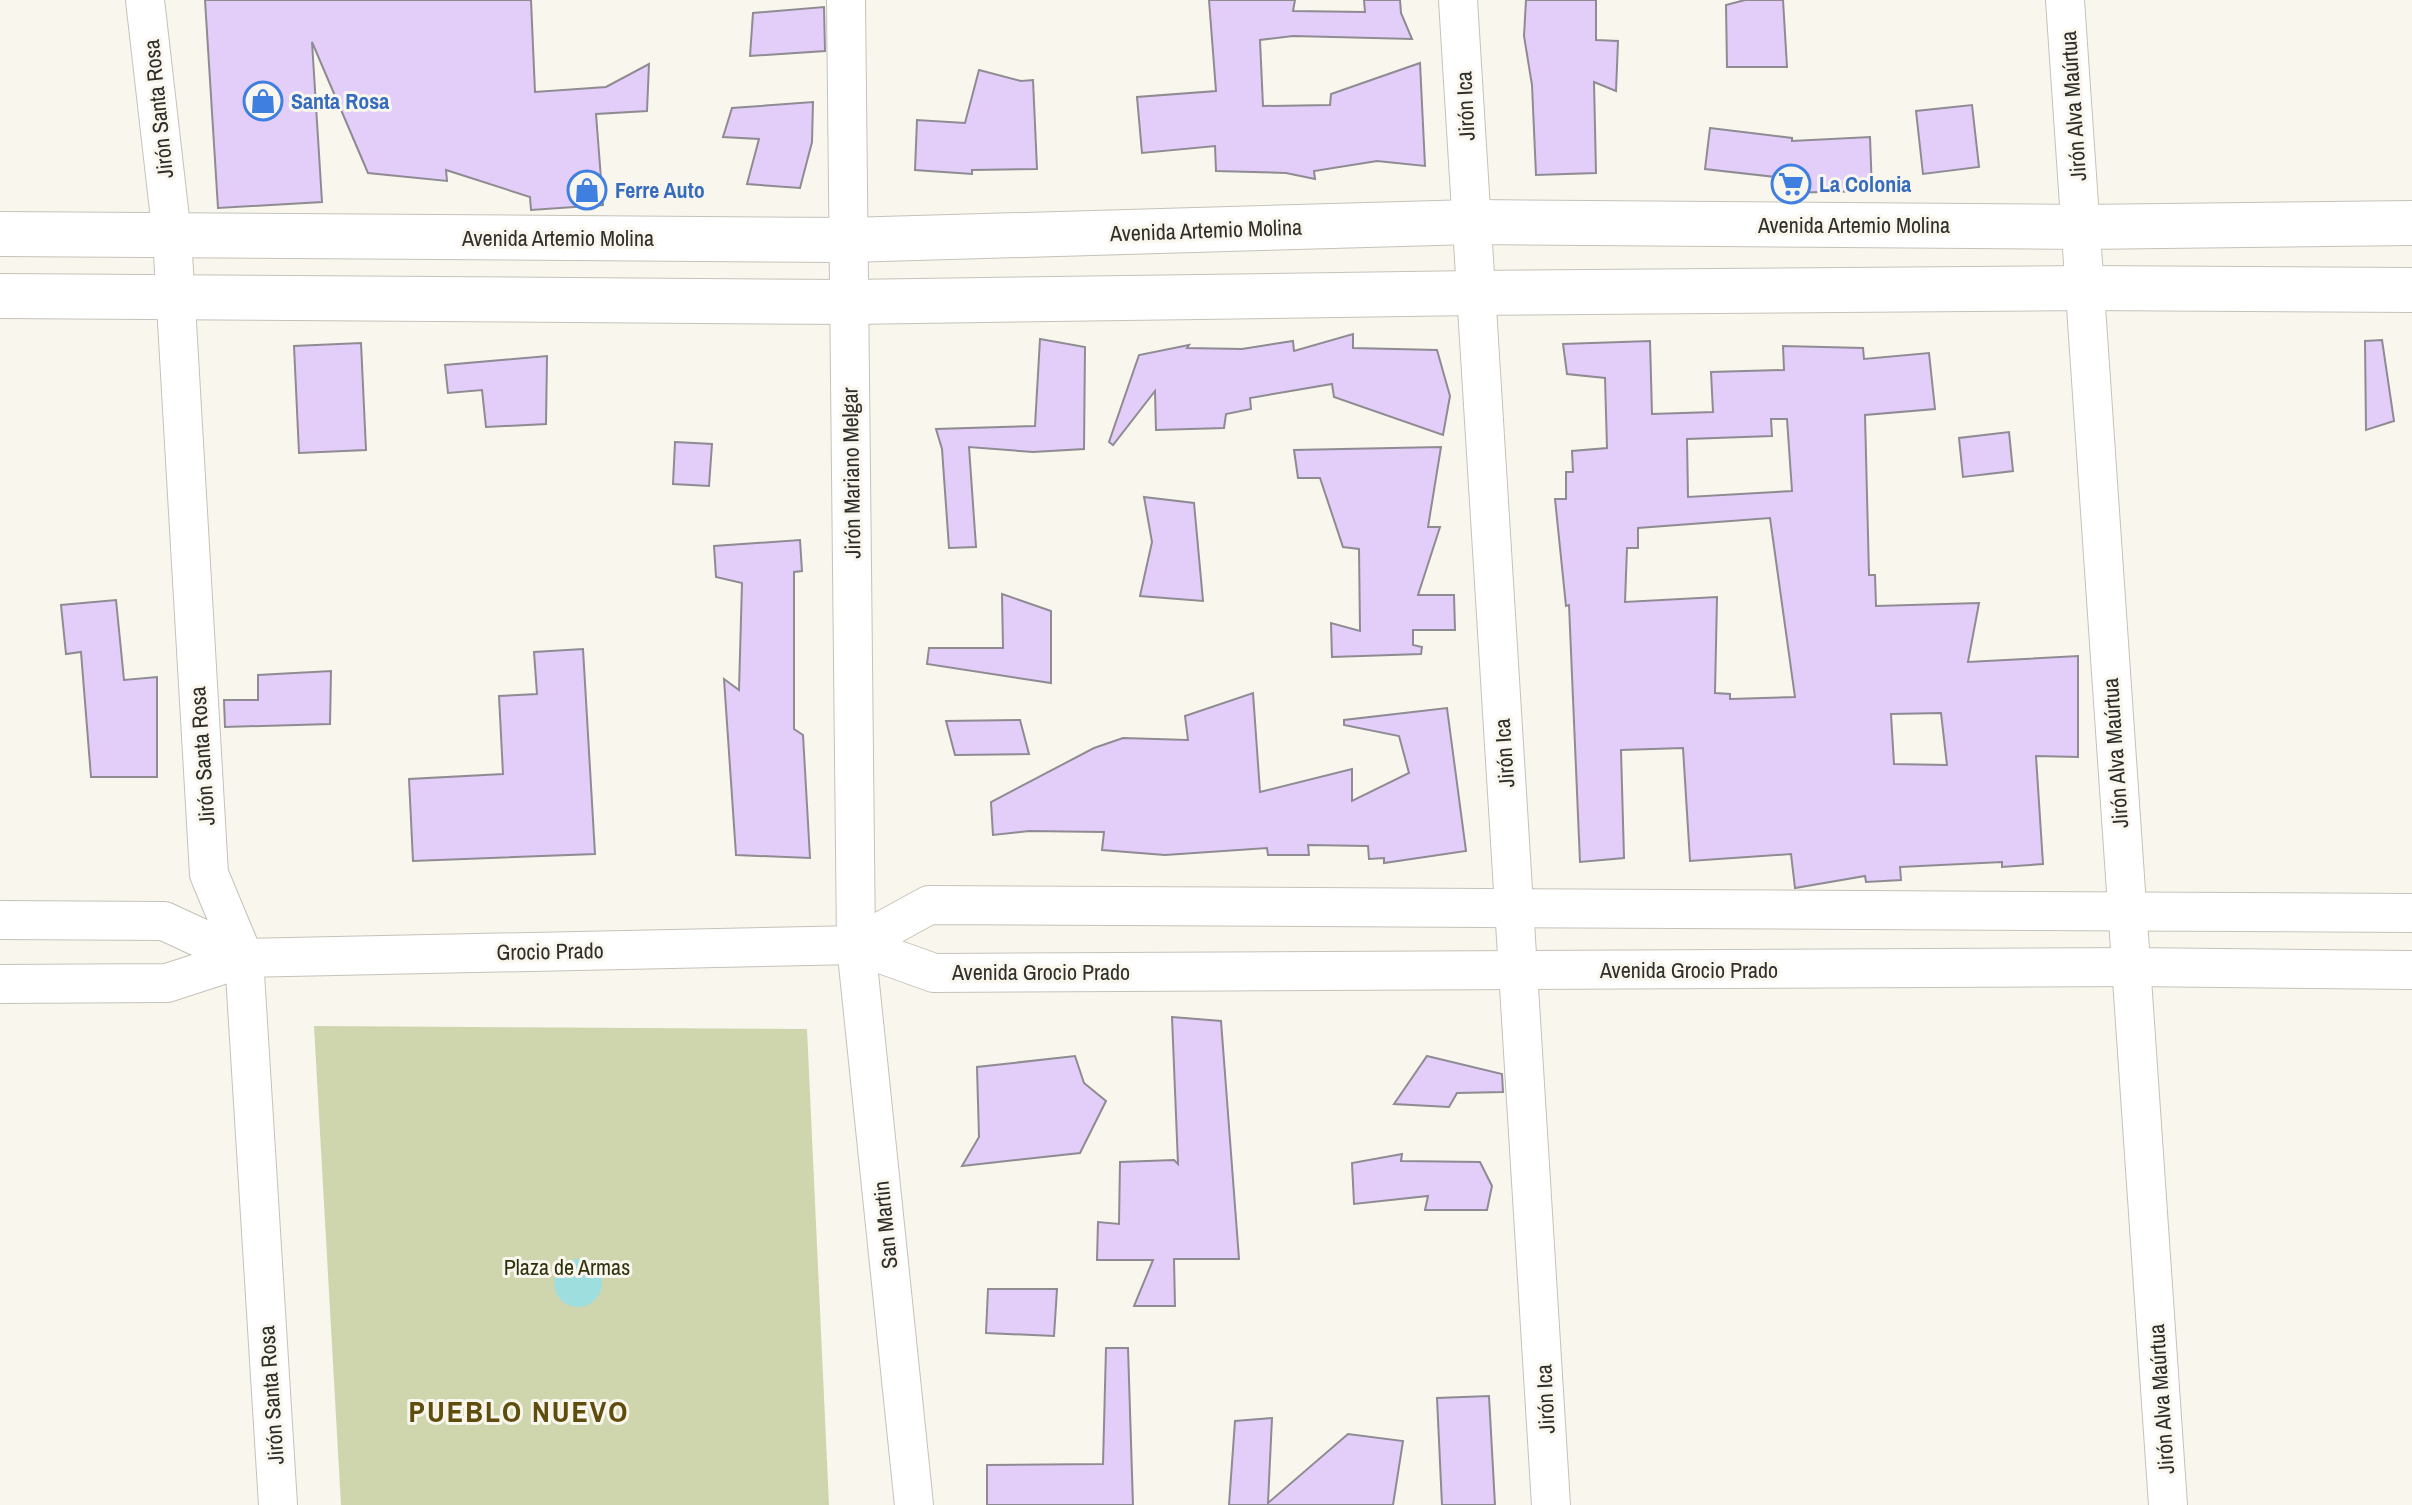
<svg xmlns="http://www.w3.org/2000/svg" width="2412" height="1505" font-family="'Archivo Narrow',sans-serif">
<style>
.green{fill:#cfd6ae}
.water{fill:#9fdedf}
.building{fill:#e3cefa;stroke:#8f8b93;stroke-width:2;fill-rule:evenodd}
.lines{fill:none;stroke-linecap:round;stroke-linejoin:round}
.minor-casing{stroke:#c5c2ba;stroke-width:40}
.tertiary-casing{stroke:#c5c2ba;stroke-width:46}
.minor{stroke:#fff;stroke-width:38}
.tertiary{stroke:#fff;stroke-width:44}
.labels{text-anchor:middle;stroke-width:6;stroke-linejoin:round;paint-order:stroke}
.shop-label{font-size:22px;font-weight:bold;fill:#366cbe;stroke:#f9f6ed;text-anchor:start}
.street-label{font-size:22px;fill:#2f2e2b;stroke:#f9f6ed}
.park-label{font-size:22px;fill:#2e320d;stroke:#f9f6ed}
.district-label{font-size:30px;font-weight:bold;letter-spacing:2px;fill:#5f4d0e;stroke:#f9f6ed}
</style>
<rect width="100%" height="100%" fill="#f9f6ed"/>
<!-- green -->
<path class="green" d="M 314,1026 L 807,1029 L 829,1505 L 341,1505 Z"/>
<!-- water -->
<circle class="water" cx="578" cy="1283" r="24"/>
<!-- building -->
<g class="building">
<path d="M 205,0 L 531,0 L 535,92 L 606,87 L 649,64 L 647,111 L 596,114 L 603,205 L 531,210 L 530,197 L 446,170 L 447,181 L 368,173 L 312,42 L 322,202 L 218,208 Z"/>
<path d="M 1209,0 L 1295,0 L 1293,11 L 1365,12 L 1364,0 L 1400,0 L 1401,13 L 1412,39 L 1293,36 L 1260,40 L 1263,106 L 1330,105 L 1331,94 L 1420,63 L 1425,166 L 1377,161 L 1314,171 L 1315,179 L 1286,173 L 1216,171 L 1215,146 L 1142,153 L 1137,97 L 1216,91 Z"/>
<path d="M 1526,0 L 1596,0 L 1596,40 L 1618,41 L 1616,91 L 1594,82 L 1596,173 L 1536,175 L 1532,85 L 1524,36 Z"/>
<path d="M 1745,0 L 1783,0 L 1787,67 L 1727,67 L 1726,5 Z"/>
<path d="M 824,7 L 825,51 L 750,56 L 753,13 Z"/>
<path d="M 979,70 L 1021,81 L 1033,80 L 1037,169 L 972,170 L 972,174 L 915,170 L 917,120 L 965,123 Z"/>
<path d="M 813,102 L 812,142 L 800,188 L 747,184 L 759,139 L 723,137 L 732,108 Z"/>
<path d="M 1972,105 L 1979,167 L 1923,174 L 1916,111 Z"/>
<path d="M 1710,128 L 1792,138 L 1792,141 L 1870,137 L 1872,191 L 1775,193 L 1775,177 L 1705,169 Z"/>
<path d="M 1353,334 L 1353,348 L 1437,350 L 1450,396 L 1443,435 L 1334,397 L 1332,384 L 1250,398 L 1251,409 L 1226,414 L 1224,428 L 1156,430 L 1155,391 L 1113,445 L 1109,442 L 1139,355 L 1189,345 L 1187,348 L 1242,349 L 1293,341 L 1294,351 Z"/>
<path d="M 1040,339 L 1085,347 L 1084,449 L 1033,452 L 969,447 L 976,547 L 949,548 L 942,449 L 936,429 L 1035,426 Z"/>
<path d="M 2382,340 L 2394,421 L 2366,430 L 2365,341 Z"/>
<path d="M 1650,341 L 1652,414 L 1713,412 L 1711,372 L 1784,370 L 1783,346 L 1863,348 L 1864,359 L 1929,353 L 1935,409 L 1865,415 L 1869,575 L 1875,575 L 1876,606 L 1979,603 L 1968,662 L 2078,656 L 2078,757 L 2036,756 L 2043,864 L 2002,867 L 2002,862 L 1900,867 L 1901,880 L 1866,882 L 1865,876 L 1795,888 L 1791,854 L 1690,861 L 1683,748 L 1621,750 L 1624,858 L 1580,862 L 1569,605 L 1566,606 L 1555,499 L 1566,499 L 1566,472 L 1573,472 L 1572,451 L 1607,448 L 1605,378 L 1567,374 L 1563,344 ZM 1771,419 L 1787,419 L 1792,491 L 1688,497 L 1687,439 L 1772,436 ZM 1770,518 L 1795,697 L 1730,699 L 1730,694 L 1715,693 L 1717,597 L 1625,602 L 1627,548 L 1638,548 L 1638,528 ZM 1941,713 L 1947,765 L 1894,764 L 1891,714 Z"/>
<path d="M 361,343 L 366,450 L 299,453 L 294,346 Z"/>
<path d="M 547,356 L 546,424 L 486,427 L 482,390 L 448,393 L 445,365 Z"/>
<path d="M 2009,432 L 2013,471 L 1963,477 L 1959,438 Z"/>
<path d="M 675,442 L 712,444 L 709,486 L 673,484 Z"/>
<path d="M 1441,447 L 1428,527 L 1440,527 L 1418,595 L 1454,595 L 1455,630 L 1413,630 L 1413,645 L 1422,647 L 1421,654 L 1332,657 L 1331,623 L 1360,631 L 1359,549 L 1343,547 L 1320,478 L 1298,478 L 1294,450 Z"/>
<path d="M 1144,497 L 1194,503 L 1203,601 L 1140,596 L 1152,542 Z"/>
<path d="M 800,540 L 802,571 L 794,572 L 794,729 L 803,735 L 810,858 L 736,855 L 724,679 L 739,690 L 742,583 L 716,577 L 714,546 Z"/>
<path d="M 1002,594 L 1051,611 L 1051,683 L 927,664 L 929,648 L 1003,648 Z"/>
<path d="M 116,600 L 124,680 L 157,677 L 157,777 L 91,777 L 81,652 L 66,654 L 61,605 Z"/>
<path d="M 583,649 L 595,854 L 413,861 L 409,779 L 503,774 L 499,696 L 537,694 L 534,652 Z"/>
<path d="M 331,671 L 330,724 L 225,727 L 224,700 L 258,700 L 258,675 Z"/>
<path d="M 1253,693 L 1260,792 L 1352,769 L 1352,801 L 1409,773 L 1399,736 L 1344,725 L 1344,720 L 1447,708 L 1466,851 L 1384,863 L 1384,858 L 1369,859 L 1368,846 L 1308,845 L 1309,855 L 1268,855 L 1267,848 L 1165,855 L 1102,850 L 1104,832 L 1029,831 L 993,835 L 991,802 L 1094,748 L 1123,738 L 1188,740 L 1185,716 Z"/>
<path d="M 1020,720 L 1029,754 L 955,755 L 946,721 Z"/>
<path d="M 1172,1017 L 1221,1021 L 1239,1259 L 1174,1259 L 1175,1306 L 1134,1306 L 1153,1260 L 1097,1260 L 1098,1222 L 1119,1224 L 1120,1162 L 1174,1160 L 1178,1164 Z"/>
<path d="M 1075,1056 L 1084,1083 L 1106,1101 L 1080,1153 L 962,1166 L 979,1137 L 977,1067 Z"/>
<path d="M 1427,1056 L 1502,1074 L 1503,1092 L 1457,1093 L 1449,1107 L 1394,1104 Z"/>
<path d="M 1402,1154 L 1401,1161 L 1480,1162 L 1492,1186 L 1487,1210 L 1425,1210 L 1428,1196 L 1354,1204 L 1352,1163 Z"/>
<path d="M 988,1289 L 1057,1289 L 1054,1336 L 986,1333 Z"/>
<path d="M 1106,1348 L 1128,1348 L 1133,1505 L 987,1505 L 987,1465 L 1103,1464 Z"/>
<path d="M 1489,1396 L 1495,1505 L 1442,1505 L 1437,1398 Z"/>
<path d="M 1272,1418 L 1268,1503 L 1348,1434 L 1403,1441 L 1393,1505 L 1229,1505 L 1235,1421 Z"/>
</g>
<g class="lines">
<defs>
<g id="minor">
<path d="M 145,0 L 172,236 L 209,874 L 244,958 L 278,1505"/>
<path d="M 846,0 L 856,945 L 914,1505"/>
<path d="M 1458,0 L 1551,1505"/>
<path d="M 2065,0 L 2168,1505"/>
<path d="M 0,920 L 164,921 L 244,958"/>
<path d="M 856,945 L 929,905 L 2412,913"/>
<path d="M 0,984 L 167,983 L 244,958 L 856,945 L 934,973 L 2131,967 L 2412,970"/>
</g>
<g id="tertiary">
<path d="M 0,234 L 848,240 L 1472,222 L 2081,227 L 2412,223"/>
<path d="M 0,296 L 849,302 L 1474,293 L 2084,288 L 2412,290"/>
</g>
</defs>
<!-- minor casing -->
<use href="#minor" class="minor-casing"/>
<!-- tertiary casing -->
<use href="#tertiary" class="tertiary-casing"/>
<!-- minor -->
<use href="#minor" class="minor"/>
<!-- tertiary -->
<use href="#tertiary" class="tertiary"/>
</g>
<!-- icons -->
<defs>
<symbol id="shop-ring" viewBox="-11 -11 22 22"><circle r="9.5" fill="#f9f6ed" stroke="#3f7fe0" stroke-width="1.5"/><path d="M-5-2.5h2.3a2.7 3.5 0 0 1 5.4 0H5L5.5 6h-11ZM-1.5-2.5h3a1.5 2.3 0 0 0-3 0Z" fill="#3f7fe0"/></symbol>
<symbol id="supermarket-ring" viewBox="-11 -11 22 22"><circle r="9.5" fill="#f9f6ed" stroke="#3f7fe0" stroke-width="1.5"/><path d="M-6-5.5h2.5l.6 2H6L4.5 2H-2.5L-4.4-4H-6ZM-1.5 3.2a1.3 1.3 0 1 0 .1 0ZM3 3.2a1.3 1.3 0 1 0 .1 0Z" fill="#3f7fe0"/></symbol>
</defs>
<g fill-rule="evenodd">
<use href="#shop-ring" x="241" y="79" width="44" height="44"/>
<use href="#supermarket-ring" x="1769" y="162" width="44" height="44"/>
<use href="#shop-ring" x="565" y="168" width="44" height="44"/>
</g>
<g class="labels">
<!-- shop labels -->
<g class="shop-label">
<text x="291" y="109">Santa Rosa</text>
<text x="1819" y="192">La Colonia</text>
<text x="615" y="198">Ferre Auto</text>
</g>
<!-- street labels -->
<g class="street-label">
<text transform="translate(1465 106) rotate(-93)" y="8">Jirón Ica</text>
<text transform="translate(2073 106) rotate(-94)" y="8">Jirón Alva Maúrtua</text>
<text transform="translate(158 109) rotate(-96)" y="8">Jirón Santa Rosa</text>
<text x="1854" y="233">Avenida Artemio Molina</text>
<text transform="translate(1206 230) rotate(-2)" y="8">Avenida Artemio Molina</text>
<text x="558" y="246">Avenida Artemio Molina</text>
<text transform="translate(851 473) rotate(-91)" y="8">Jirón Mariano Melgar</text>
<text transform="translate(1504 753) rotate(-94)" y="8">Jirón Ica</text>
<text transform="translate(2115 753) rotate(-94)" y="8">Jirón Alva Maúrtua</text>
<text transform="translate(202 756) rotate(-94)" y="8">Jirón Santa Rosa</text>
<text transform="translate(550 951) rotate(-1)" y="8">Grocio Prado</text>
<text x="1689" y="978">Avenida Grocio Prado</text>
<text x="1041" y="980">Avenida Grocio Prado</text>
<text transform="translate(885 1225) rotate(-96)" y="8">San Martin</text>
<text transform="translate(271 1395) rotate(-94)" y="8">Jirón Santa Rosa</text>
<text transform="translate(1545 1399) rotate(-93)" y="8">Jirón Ica</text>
<text transform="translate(2161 1399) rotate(-94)" y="8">Jirón Alva Maúrtua</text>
</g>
<!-- park labels -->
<g class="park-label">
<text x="567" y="1275">Plaza de Armas</text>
</g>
<!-- district labels -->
<g class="district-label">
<text x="519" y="1422">PUEBLO NUEVO</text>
</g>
</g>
</svg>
